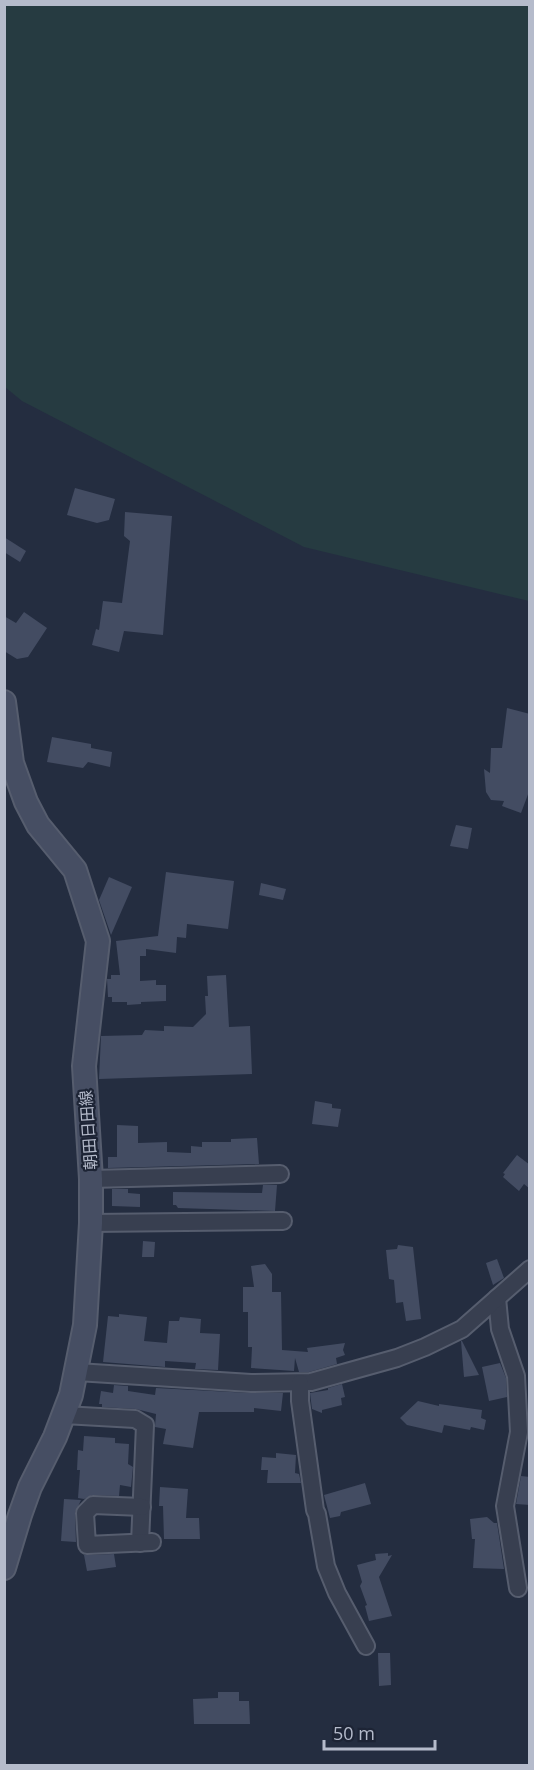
<svg xmlns="http://www.w3.org/2000/svg" width="534" height="1770" font-family="'Open Sans','Noto Sans JP',sans-serif">
<style>
.green{fill:#263b41}
.building{fill:#434c62}
.lines{fill:none;stroke-linecap:round;stroke-linejoin:round}
.minor-casing{stroke:#565d6e;stroke-width:20}
.secondary-casing{stroke:#565d6e;stroke-width:26}
.minor{stroke:#383f50;stroke-width:16}
.secondary{stroke:#464e63;stroke-width:22}
.labels{text-anchor:middle;stroke-width:4.5;stroke-linejoin:round;paint-order:stroke}
.street-label{font-size:16px;fill:#b5bbcb;stroke:#1d2435}
</style>
<rect width="100%" height="100%" fill="#242d40"/>
<!-- green -->
<path class="green" d="M 4,5 L 529,5 L 529,601 L 304,547 L 22,401 L 5,387 Z"/>
<!-- building -->
<g class="building">
<path d="M 75,488 L 115,499 L 109,520 L 97,523 L 67,515 Z"/>
<path d="M 125,512 L 172,516 L 163,635 L 124,631 L 119,652 L 92,645 L 96,629 L 99,630 L 103,601 L 122,603 L 130,541 L 124,536 Z"/>
<path d="M 4,537 L 26,551 L 20,562 L 4,552 Z"/>
<path d="M 24,612 L 47,628 L 28,657 L 17,659 L 4,651 L 4,616 L 16,623 Z"/>
<path d="M 507,708 L 530,714 L 530,789 L 521,813 L 502,806 L 504,801 L 491,800 L 486,792 L 484,769 L 490,773 L 491,748 L 502,748 Z"/>
<path d="M 52,737 L 91,744 L 91,748 L 112,752 L 110,767 L 88,762 L 83,768 L 47,762 Z"/>
<path d="M 456,825 L 472,828 L 468,849 L 450,846 Z"/>
<path d="M 166,872 L 234,881 L 228,929 L 187,924 L 186,938 L 177,937 L 176,953 L 146,949 L 146,956 L 140,956 L 140,981 L 156,980 L 156,985 L 166,985 L 166,1001 L 141,1002 L 141,1004 L 127,1005 L 127,1002 L 112,1002 L 112,997 L 108,997 L 107,979 L 111,979 L 111,975 L 120,975 L 116,941 L 158,936 Z"/>
<path d="M 109,877 L 132,887 L 111,935 L 99,900 Z"/>
<path d="M 261,883 L 286,889 L 283,900 L 259,895 Z"/>
<path d="M 226,975 L 229,1027 L 250,1026 L 252,1074 L 99,1079 L 101,1036 L 142,1035 L 145,1030 L 164,1031 L 164,1026 L 193,1027 L 206,1014 L 205,996 L 208,996 L 207,976 Z"/>
<path d="M 315,1101 L 332,1104 L 332,1108 L 341,1109 L 338,1127 L 312,1124 Z"/>
<path d="M 117,1125 L 138,1126 L 138,1143 L 167,1142 L 167,1152 L 191,1153 L 191,1146 L 202,1147 L 202,1142 L 231,1142 L 231,1139 L 257,1138 L 259,1164 L 108,1168 L 108,1157 L 117,1157 Z"/>
<path d="M 517,1155 L 530,1165 L 530,1189 L 524,1184 L 519,1191 L 503,1177 L 505,1174 L 503,1173 Z"/>
<path d="M 263,1185 L 277,1185 L 275,1211 L 178,1208 L 176,1205 L 173,1205 L 173,1192 L 262,1193 Z"/>
<path d="M 112,1189 L 128,1189 L 128,1193 L 140,1194 L 140,1207 L 112,1206 Z"/>
<path d="M 143,1241 L 155,1242 L 154,1257 L 142,1257 Z"/>
<path d="M 398,1245 L 413,1247 L 421,1319 L 406,1321 L 403,1302 L 396,1303 L 394,1280 L 389,1279 L 386,1250 L 397,1249 Z"/>
<path d="M 497,1259 L 504,1278 L 493,1285 L 486,1263 Z"/>
<path d="M 265,1264 L 272,1274 L 272,1292 L 281,1292 L 282,1350 L 308,1352 L 307,1348 L 345,1343 L 343,1350 L 345,1355 L 336,1358 L 337,1364 L 309,1372 L 299,1372 L 295,1358 L 294,1371 L 251,1368 L 252,1347 L 248,1347 L 248,1312 L 243,1312 L 243,1287 L 254,1287 L 251,1266 Z"/>
<path d="M 119,1314 L 147,1317 L 144,1341 L 167,1343 L 169,1321 L 179,1321 L 180,1317 L 201,1319 L 200,1333 L 220,1334 L 218,1370 L 195,1369 L 196,1363 L 165,1361 L 165,1367 L 103,1362 L 108,1316 L 119,1317 Z"/>
<path d="M 461,1341 L 462,1341 L 479,1375 L 464,1377 Z"/>
<path d="M 500,1363 L 506,1378 L 507,1397 L 489,1401 L 482,1367 Z"/>
<path d="M 342,1384 L 345,1397 L 341,1398 L 342,1405 L 322,1410 L 322,1413 L 312,1409 L 310,1393 L 328,1390 L 328,1388 Z"/>
<path d="M 114,1385 L 128,1386 L 128,1391 L 155,1395 L 156,1388 L 250,1393 L 283,1393 L 281,1411 L 254,1408 L 254,1412 L 199,1412 L 193,1448 L 163,1444 L 166,1429 L 155,1427 L 156,1414 L 136,1409 L 102,1407 L 102,1404 L 99,1404 L 101,1391 L 113,1393 Z"/>
<path d="M 418,1401 L 439,1406 L 439,1404 L 482,1410 L 481,1418 L 486,1420 L 484,1430 L 471,1427 L 470,1430 L 444,1425 L 442,1433 L 407,1425 L 400,1418 Z"/>
<path d="M 84,1436 L 115,1438 L 115,1443 L 129,1444 L 128,1464 L 133,1467 L 131,1487 L 120,1485 L 119,1496 L 93,1495 L 84,1499 L 78,1498 L 80,1470 L 77,1470 L 78,1450 L 83,1451 Z"/>
<path d="M 276,1453 L 296,1455 L 295,1473 L 299,1474 L 301,1483 L 267,1483 L 268,1470 L 261,1470 L 262,1457 L 276,1458 Z"/>
<path d="M 521,1476 L 530,1477 L 530,1505 L 516,1504 Z"/>
<path d="M 365,1483 L 371,1504 L 341,1512 L 340,1516 L 330,1518 L 324,1495 Z"/>
<path d="M 160,1487 L 188,1489 L 186,1518 L 199,1518 L 200,1539 L 164,1539 L 163,1506 L 159,1506 Z"/>
<path d="M 64,1499 L 81,1500 L 75,1513 L 76,1542 L 61,1541 Z"/>
<path d="M 487,1517 L 494,1523 L 497,1523 L 504,1569 L 473,1568 L 475,1539 L 472,1539 L 470,1519 Z"/>
<path d="M 388,1553 L 388,1556 L 392,1555 L 379,1577 L 392,1616 L 369,1621 L 365,1606 L 367,1605 L 360,1586 L 362,1582 L 357,1565 L 376,1560 L 375,1554 Z"/>
<path d="M 114,1554 L 116,1567 L 87,1571 L 84,1555 Z"/>
<path d="M 378,1653 L 390,1653 L 391,1685 L 379,1686 Z"/>
<path d="M 218,1692 L 239,1692 L 239,1701 L 249,1701 L 250,1724 L 194,1724 L 193,1699 L 218,1698 Z"/>
</g>
<g class="lines">
<defs>
<g id="minor">
<path d="M 91,1179 L 280,1174"/>
<path d="M 91,1223 L 283,1221"/>
<path d="M 497,1298 L 500,1329 L 516,1376 L 519,1432 L 505,1506 L 518,1588"/>
<path d="M 77,1372 L 251,1383 L 311,1382 L 397,1358 L 425,1347 L 462,1329 L 530,1269"/>
<path d="M 300,1383 L 300,1401 L 315,1510 L 317,1514 L 326,1566 L 337,1593 L 366,1646"/>
<path d="M 64,1415 L 135,1419 L 145,1425 L 140,1543"/>
<path d="M 142,1507 L 93,1505 L 85,1513 L 87,1545 L 152,1542"/>
</g>
<path id="secondary" d="M 4,702 L 12,763 L 26,802 L 38,825 L 75,870 L 98,941 L 84,1066 L 91,1179 L 91,1223 L 85,1325 L 71,1395 L 55,1437 L 30,1487 L 20,1515 L 4,1568"/>
</defs>
<!-- minor casing -->
<use href="#minor" class="minor-casing"/>
<!-- secondary casing -->
<use href="#secondary" class="secondary-casing"/>
<!-- minor -->
<use href="#minor" class="minor"/>
<!-- secondary -->
<use href="#secondary" class="secondary"/>
</g>
<g class="labels">
<!-- street labels -->
<g class="street-label">
<text transform="translate(88 1130) rotate(-94)" y="6">朝田日田線</text>
</g>
</g>
<!-- border -->
<rect width="534" height="1770" fill="none" stroke="#b5bbcb" stroke-width="12"/>
<!-- scale -->
<path d="M324 1740v9h111v-9" fill="none" stroke="#b5bbcb" stroke-width="3"/>
<text x="333" y="1740" font-size="18" fill="#b5bbcb" stroke="#1d2435" stroke-width="4.5" paint-order="stroke">50 m</text>
</svg>
